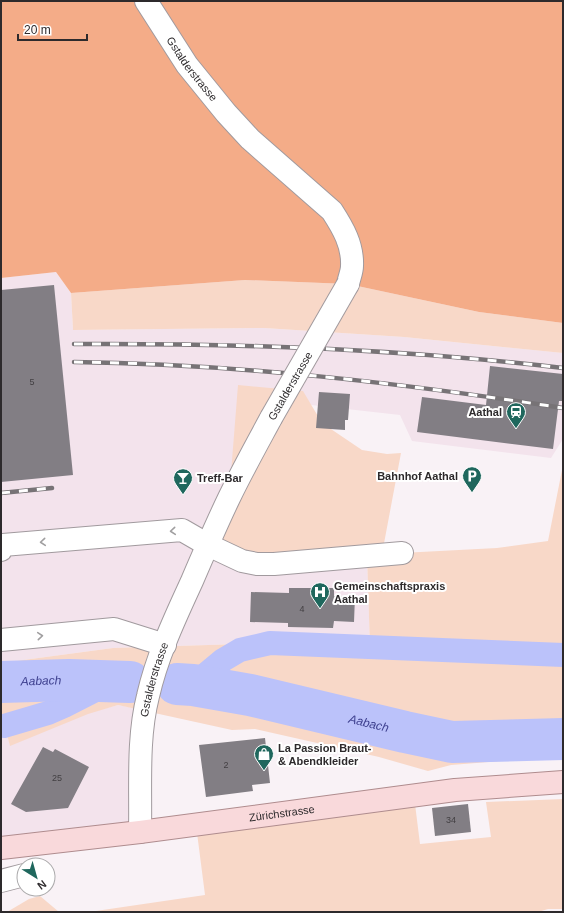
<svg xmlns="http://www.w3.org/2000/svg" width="564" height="913" font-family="Arial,sans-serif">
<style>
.built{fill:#f3e3ec}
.green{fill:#f8d8c8}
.forest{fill:#f4ac88}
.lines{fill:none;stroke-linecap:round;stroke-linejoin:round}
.canal{stroke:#bbc2fa;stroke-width:24}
.river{stroke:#bbc2fa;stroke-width:42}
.building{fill:#827e84}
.minor-casing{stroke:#a19a9e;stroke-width:24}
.major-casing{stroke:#af8c8e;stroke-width:24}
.minor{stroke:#fff;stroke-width:22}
.major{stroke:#f9d9db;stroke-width:22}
.rail-casing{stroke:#777376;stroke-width:4.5}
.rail{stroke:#fff;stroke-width:3;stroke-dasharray:9;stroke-linecap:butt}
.minor-bridge-casing{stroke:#a19a9e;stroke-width:24;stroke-linecap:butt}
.minor-bridge{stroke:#fff;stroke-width:22}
.oneway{stroke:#a09fa0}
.labels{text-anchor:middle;stroke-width:4;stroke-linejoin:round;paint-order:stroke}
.number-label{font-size:9px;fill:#423f42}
.street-label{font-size:11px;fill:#2d2a2c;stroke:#fff}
.poi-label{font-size:11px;font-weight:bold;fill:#2d2a2c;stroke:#fff;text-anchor:start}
.water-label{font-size:12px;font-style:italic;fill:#3e408f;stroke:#fff}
</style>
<rect width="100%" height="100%" fill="#f9f2f6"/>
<!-- built -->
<g class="built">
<path d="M 56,272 L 71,293 L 73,330 L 264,328 L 404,337 L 563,353 L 563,439 L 551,458 L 412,441 L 400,415 L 302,404 L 367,556 L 370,648 L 270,643 L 113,648 L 1,663 L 1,278 Z"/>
<path d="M 118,705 L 145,710 L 140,832 L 1,848 L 1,712 L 10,745 L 88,713 Z"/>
</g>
<!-- green -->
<g class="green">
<path d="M 245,280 L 348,284 L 479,312 L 563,323 L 563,353 L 404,337 L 264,328 L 73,330 L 71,293 Z"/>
<path d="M 238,385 L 303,391 L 322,423 L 362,450 L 387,454 L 401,453 L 382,554 L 497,548 L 548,541 L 563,465 L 563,757 L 527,759 L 451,765 L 428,771 L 379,757 L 255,729 L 232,730 L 118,705 L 88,714 L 10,746 L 1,712 L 1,663 L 113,648 L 270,643 L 370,648 L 367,556 L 274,564 L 208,545 L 229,498 Z"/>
<path d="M 414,796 L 420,844 L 491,837 L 486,802 L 563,799 L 563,909 L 548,909 L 538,912 L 89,912 L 205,895 L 196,825 Z"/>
<path d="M 40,896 L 59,912 L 7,912 L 29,899 Z"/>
</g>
<!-- forest -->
<path class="forest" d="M 1,1 L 563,1 L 563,323 L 479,312 L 348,284 L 245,280 L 71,293 L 56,272 L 1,278 Z"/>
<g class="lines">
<!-- canal -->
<g class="canal">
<path d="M 193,685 L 223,660 L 240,650 L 270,643 L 563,655"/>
<path d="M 4,726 L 48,713 L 64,706 L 113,681"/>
</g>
<!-- river -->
<g class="river">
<path id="s1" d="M 1,682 L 69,680 L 130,682"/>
<path id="s2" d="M 177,684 L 193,685 L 250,695 L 405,732 L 452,742 L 563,739"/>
</g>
</g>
<!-- building -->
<g class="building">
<path d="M 54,285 L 73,475 L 1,482 L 1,290 Z"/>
<path d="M 490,366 L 563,374 L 563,401 L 559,401 L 553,449 L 417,432 L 422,397 L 486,405 Z"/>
<path d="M 319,392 L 350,394 L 348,420 L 345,420 L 345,430 L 316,428 Z"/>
<path d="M 289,588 L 334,588 L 334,596 L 355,596 L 354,622 L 334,621 L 333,628 L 288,627 L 288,623 L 250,622 L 251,592 L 289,593 Z"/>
<path d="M 265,738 L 270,783 L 252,785 L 253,791 L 206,797 L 199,745 Z"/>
<path d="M 43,747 L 53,752 L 55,749 L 89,767 L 68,808 L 26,812 L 11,804 Z"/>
<path d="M 468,804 L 471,832 L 435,836 L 432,808 Z"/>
</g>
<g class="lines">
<defs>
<g id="minor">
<path id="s3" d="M 146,1 L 187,65 L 226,113 L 250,139 L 332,211 C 343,228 353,245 352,266 C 352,272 349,278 348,284"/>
<path d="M 1,550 L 3,545 L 182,530 L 208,545 L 242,561 L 257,564 L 274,564 L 402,553"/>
<path d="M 1,640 L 114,629 L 165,645"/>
<path id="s4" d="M 140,832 C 141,788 137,739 148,696 C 157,656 175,618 192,581 C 204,553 216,525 229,498 C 242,471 257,444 271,418"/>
<path d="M 1,881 L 24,875"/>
</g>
<g id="major">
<path id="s5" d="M 1,848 L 140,832 L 455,790 L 563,782"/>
</g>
</defs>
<!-- minor casing -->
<use href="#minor" class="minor-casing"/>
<!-- major casing -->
<use href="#major" class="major-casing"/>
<!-- minor -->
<use href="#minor" class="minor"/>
<!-- major -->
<use href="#major" class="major"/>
<defs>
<g id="rail">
<path d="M 74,344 C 237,343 400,349 563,368"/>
<path d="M 74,362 C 238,364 401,383 563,408"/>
<path d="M 1,493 L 52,488"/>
</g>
</defs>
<!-- rail casing -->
<use href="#rail" class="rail-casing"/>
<!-- rail -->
<use href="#rail" class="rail"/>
<defs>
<path id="minor-bridge" d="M 271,418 L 348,284"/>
</defs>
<!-- minor-bridge casing -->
<use href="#minor-bridge" class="minor-bridge-casing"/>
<!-- minor-bridge -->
<use href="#minor-bridge" class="minor-bridge"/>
</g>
<!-- one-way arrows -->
<defs><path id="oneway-chevron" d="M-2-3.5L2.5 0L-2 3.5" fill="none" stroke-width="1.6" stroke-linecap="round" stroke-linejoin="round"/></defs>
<g class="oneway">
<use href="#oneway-chevron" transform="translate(173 531) rotate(175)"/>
<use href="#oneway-chevron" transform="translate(43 542) rotate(175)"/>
<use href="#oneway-chevron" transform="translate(40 636) rotate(-5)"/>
</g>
<!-- icons -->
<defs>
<symbol id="station-pin" viewBox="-11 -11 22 30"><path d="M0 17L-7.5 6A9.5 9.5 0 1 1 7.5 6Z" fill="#1f675d" stroke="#fff"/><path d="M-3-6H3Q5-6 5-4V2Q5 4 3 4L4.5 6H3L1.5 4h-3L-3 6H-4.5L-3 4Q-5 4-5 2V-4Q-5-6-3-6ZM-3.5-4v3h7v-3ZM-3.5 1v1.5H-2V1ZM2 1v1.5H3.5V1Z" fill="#fff"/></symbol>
<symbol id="parking-pin" viewBox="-11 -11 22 30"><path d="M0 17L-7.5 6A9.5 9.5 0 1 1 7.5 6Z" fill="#1f675d" stroke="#fff"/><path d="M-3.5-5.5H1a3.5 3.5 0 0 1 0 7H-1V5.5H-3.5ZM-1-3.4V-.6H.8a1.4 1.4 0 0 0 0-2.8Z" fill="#fff"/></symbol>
<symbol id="bar-pin" viewBox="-11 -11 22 30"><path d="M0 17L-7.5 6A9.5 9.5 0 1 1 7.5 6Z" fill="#1f675d" stroke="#fff"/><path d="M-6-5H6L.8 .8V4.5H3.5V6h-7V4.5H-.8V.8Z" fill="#fff"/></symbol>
<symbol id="hospital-pin" viewBox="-11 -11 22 30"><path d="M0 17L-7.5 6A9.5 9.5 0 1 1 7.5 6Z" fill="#1f675d" stroke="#fff"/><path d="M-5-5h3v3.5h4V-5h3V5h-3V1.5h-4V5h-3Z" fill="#fff"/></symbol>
<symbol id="shop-pin" viewBox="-11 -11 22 30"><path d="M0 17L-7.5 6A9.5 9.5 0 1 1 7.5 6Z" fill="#1f675d" stroke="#fff"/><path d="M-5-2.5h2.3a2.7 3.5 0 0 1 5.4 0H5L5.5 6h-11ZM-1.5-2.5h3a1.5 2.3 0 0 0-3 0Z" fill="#fff"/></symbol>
</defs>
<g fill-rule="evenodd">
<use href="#station-pin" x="505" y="401" width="22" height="30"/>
<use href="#parking-pin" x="461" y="465" width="22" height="30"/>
<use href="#bar-pin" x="172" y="467" width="22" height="30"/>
<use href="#hospital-pin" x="309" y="581" width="22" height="30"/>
<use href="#shop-pin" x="253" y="743" width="22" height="30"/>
</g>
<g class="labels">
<!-- number labels -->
<g class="number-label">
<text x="32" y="385">5</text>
<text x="302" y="612">4</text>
<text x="226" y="768">2</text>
<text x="57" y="781">25</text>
<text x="451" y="823">34</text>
</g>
<!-- street labels -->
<g class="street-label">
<text dy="4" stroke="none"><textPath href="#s3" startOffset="82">Gstalderstrasse</textPath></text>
<text transform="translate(290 386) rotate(-60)" y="4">Gstalderstrasse</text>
<text dy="4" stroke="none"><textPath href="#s4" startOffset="154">Gstalderstrasse</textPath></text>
<text dy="4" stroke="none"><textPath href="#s5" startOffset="283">Zürichstrasse</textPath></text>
</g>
<!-- poi labels -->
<g class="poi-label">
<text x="502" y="416" text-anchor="end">Aathal</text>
<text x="458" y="480" text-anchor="end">Bahnhof Aathal</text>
<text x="197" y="482">Treff-Bar</text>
<text x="334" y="590">Gemeinschaftspraxis<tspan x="334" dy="13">Aathal</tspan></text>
<text x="278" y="752">La Passion Braut-<tspan x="278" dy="13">&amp; Abendkleider</tspan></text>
</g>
<!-- water labels -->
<g class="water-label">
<text dy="4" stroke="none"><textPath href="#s1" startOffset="40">Aabach</textPath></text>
<text dy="4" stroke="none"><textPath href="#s2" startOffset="196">Aabach</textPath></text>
</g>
</g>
<!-- border -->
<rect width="564" height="913" fill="none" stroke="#2d2a2c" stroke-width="4"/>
<!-- north arrow -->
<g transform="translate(36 877) rotate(143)"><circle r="19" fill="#ffffff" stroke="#abaaab"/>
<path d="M0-3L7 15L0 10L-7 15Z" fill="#1f675d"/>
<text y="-6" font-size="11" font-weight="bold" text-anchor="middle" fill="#2d2a2c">N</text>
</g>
<!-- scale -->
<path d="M18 34v6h69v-6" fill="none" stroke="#2d2a2c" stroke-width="2"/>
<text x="24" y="34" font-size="12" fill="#2d2a2c" stroke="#ffffff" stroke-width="3" paint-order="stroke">20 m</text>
</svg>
